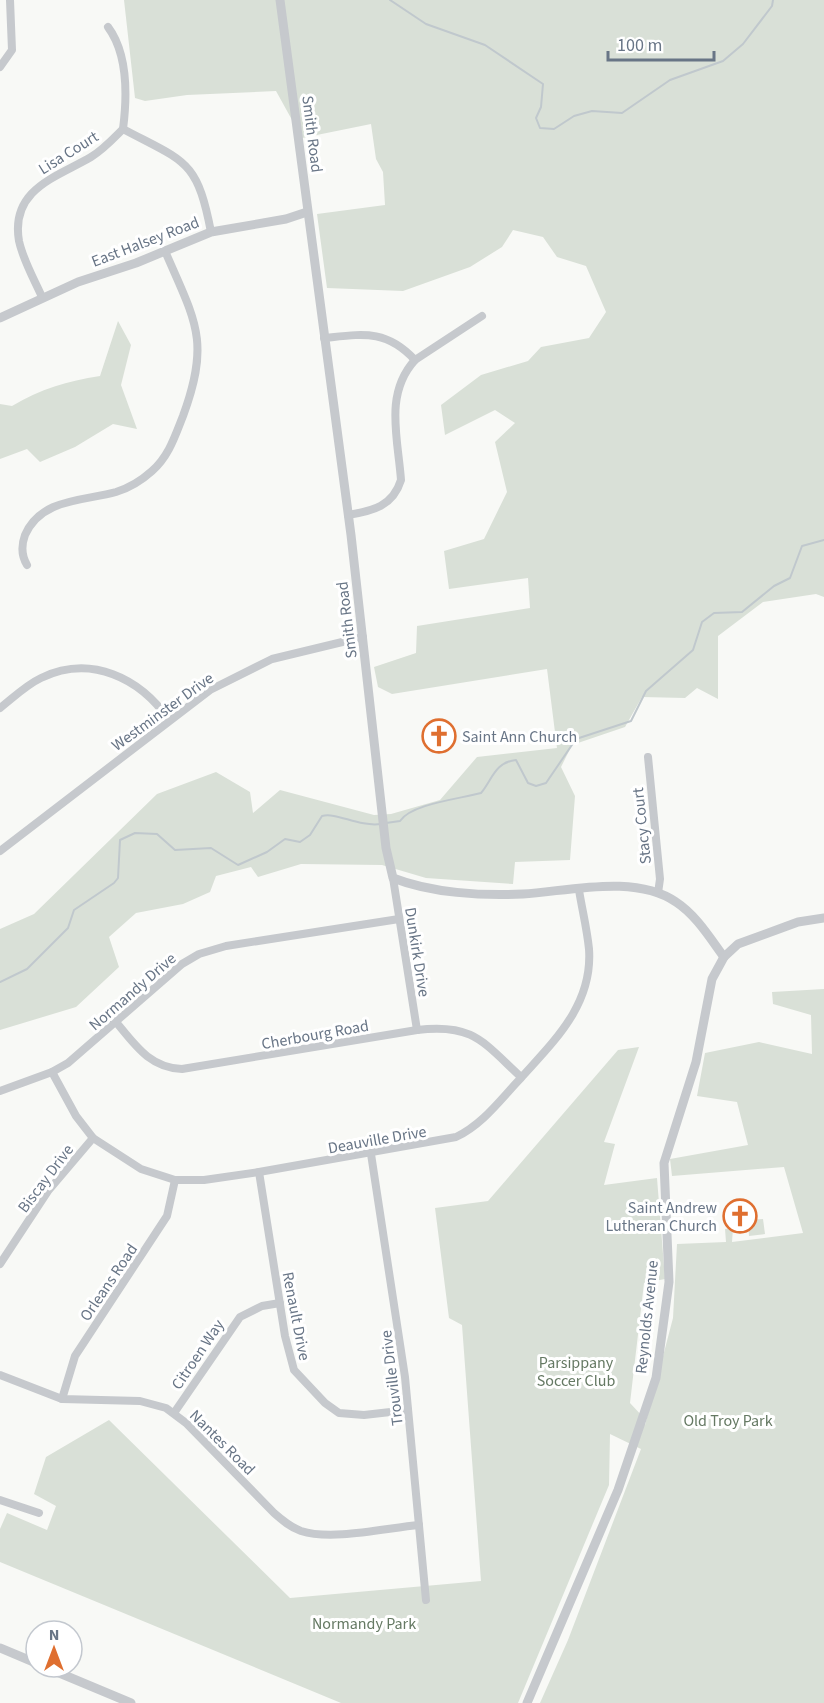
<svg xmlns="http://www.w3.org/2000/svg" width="824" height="1703" font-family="'Source Sans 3',sans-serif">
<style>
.green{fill:#d9e0d7}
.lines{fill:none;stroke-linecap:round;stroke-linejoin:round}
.stream{stroke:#c0c8cd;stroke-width:2}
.minor{stroke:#c6c9cd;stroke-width:8}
.tertiary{stroke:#c6c9cd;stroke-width:9}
.labels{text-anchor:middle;stroke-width:6;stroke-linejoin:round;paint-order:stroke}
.street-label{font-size:16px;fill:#687586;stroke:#fff}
.poi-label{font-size:16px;fill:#687586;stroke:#fff;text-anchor:start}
.park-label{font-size:16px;fill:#657963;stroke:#fff}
</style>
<rect width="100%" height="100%" fill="#f8f9f6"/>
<!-- green -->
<g class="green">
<path d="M 124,0 L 824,0 L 824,597 L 816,594 L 763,602 L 718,636 L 718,699 L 697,688 L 685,698 L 642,697 L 625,727 L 572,745 L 561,767 L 575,796 L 570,860 L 515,862 L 513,884 L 426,878 L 382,865 L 301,864 L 258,877 L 251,867 L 216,876 L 210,892 L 183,904 L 136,913 L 109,937 L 119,967 L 76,1007 L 0,1030 L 0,929 L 34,914 L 157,794 L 216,772 L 250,792 L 253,813 L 280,790 L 374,815 L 391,814 L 440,800 L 477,757 L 557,748 L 547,669 L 392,694 L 378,687 L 374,667 L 416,653 L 417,626 L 530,608 L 528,578 L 449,589 L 444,551 L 484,539 L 507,492 L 495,442 L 515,423 L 495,410 L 445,435 L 441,405 L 481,375 L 528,361 L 541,347 L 589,338 L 606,312 L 586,266 L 557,257 L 543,237 L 513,230 L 502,247 L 470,267 L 403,291 L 327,288 L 317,214 L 385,205 L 383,172 L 376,159 L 371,124 L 302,138 L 276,91 L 187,95 L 145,101 L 135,98 Z"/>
<path d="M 118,321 L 131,345 L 121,385 L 137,429 L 113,424 L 75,447 L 40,462 L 27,449 L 0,459 L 0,404 L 12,406 C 41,389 67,381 100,376 Z"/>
<path d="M 824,989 L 824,1703 L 540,1703 L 568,1640 L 641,1449 L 610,1434 L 609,1485 L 518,1703 L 341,1703 L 0,1562 L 0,1529 L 7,1513 L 47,1530 L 56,1506 L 34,1494 L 46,1457 L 109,1420 L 290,1598 L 481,1581 L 462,1325 L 449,1318 L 435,1208 L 488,1201 L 618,1050 L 639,1047 L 604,1142 L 615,1144 L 604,1185 L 657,1178 L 665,1279 L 644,1283 L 630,1403 L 644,1418 L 645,1425 L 673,1318 L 677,1244 L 726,1242 L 725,1229 L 733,1228 L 732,1242 L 803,1233 L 784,1167 L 672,1176 L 670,1159 L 748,1145 L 737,1102 L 697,1096 L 705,1053 L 759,1042 L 812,1054 L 811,1015 L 773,1004 L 772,992 Z"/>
<path d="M 763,1219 L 765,1234 L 749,1236 L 748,1220 Z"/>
</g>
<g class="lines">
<!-- stream -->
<g class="stream">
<path d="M 390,0 L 426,24 L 485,45 L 543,84 L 541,107 L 536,118 L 540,128 L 554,129 L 574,116 L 592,111 L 622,113 L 670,80 L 723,61 L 743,44 L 772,6 L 773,0"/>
<path d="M 386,823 L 400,821 C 411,804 459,799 481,793 C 492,780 495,762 516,760 L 528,783 L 536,786 L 546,783 L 576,739 L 631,721 L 646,691 L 693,650 L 702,622 L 714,613 L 742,612 L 774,586 L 790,578 L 802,546 L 824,540"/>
<path d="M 0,982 L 27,969 L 68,928 L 74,910 L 114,883 L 118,878 L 120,840 L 135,833 L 157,834 L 175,850 L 211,848 L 238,865 L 267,852 L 285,839 L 300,842 L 310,835 L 322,816 C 337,812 358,827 381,824"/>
</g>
<!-- minor -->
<g class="minor">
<path d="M 0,67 L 12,50 L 10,0"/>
<path d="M 123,129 C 185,162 197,159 211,232"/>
<path d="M 42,297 C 34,279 23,260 19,241 C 10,189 57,177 91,157 C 103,150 113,139 123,129 C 127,98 128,54 108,27"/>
<path d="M 324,338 C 363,334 386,329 415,360"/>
<path d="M 348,515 C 373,511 393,506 401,480 C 398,438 384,394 415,360 L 482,316"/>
<path d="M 27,565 C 21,555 21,546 25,535 C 41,498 84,501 116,492 C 129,488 142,480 152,471 C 169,456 175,436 183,416 C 211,340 195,321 165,251"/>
<path d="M 0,708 C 13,698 26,685 41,678 C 91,654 140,678 169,720"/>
<path d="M 648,757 L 660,879 L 658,893"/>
<path d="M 0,851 L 210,690 L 272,659 L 363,637"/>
<path d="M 393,878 L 417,1030"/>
<path d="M 116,1022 C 135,1045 150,1068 182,1069 L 417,1030 C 473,1023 483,1042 521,1077"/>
<path d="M 52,1072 L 76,1116 L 93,1138 L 141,1169 L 175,1180 L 204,1180 L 259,1172 L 456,1137 C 483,1124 500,1100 520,1079 C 554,1041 593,1005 589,949 C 587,929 582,909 579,890"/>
<path d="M 0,1091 L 52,1072 L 68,1063 L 182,964 L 199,954 L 226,946 L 399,919"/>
<path d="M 371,1154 L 405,1377 L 426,1600"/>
<path d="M 259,1172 L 285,1336 L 294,1370 L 325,1403 L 339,1413 L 364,1415 L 408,1410"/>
<path d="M 0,1264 L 48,1191 L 93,1138"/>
<path d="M 0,1375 L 62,1399 L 140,1401 L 166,1408 L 186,1423 L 274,1513 C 282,1520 290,1527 301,1531 C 332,1541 386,1528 419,1525"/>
<path d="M 62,1399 L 75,1356 L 167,1216 L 175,1180"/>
<path d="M 174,1413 L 240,1317 L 262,1306 L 280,1303"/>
<path d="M 0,1500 L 39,1513"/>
</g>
<!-- tertiary -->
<g class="tertiary">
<path d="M 280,0 L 351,535 L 386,848 L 393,878 C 431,893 482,896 523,894 C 570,891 635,874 676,902 C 696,915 710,938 724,957"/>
<path d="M 0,318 L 78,282 L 136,263 L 211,232 L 286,219 L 307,212"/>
<path d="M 0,1648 L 36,1663"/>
<path d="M 45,1667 L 131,1703"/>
<path d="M 527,1703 L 618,1490 L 656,1378 L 669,1282 L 664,1163 L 696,1062 L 712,979 L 724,957 L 738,944 L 798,922 L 824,918"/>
</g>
</g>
<!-- icons -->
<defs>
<symbol id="church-ring" viewBox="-11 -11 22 22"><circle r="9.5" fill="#fff" stroke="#df6f30" stroke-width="1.5"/><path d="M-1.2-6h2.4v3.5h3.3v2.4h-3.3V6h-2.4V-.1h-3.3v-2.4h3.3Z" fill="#df6f30"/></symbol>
</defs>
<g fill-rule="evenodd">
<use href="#church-ring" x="420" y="717" width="38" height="38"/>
<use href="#church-ring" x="721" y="1197" width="38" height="38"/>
</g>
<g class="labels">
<!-- street labels -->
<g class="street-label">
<text transform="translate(313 134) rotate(83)" y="6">Smith Road</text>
<text transform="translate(68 152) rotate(-32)" y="6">Lisa Court</text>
<text transform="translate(145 241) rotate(-21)" y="6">East Halsey Road</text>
<text transform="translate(346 620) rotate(-97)" y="6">Smith Road</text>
<text transform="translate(162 711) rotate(-36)" y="6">Westminster Drive</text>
<text transform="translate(641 826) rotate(-96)" y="6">Stacy Court</text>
<text transform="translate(418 952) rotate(81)" y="6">Dunkirk Drive</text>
<text transform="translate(132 991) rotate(-41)" y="6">Normandy Drive</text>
<text transform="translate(315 1034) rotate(-10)" y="6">Cherbourg Road</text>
<text transform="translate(377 1139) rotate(-10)" y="6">Deauville Drive</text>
<text transform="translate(45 1178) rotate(-53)" y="6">Biscay Drive</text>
<text transform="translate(108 1282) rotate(-56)" y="6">Orleans Road</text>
<text transform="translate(297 1316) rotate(79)" y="6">Renault Drive</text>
<text transform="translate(646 1317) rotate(-84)" y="6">Reynolds Avenue</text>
<text transform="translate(197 1354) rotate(-56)" y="6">Citroen Way</text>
<text transform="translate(391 1378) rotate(-97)" y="6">Trouville Drive</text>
<text transform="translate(223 1442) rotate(45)" y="6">Nantes Road</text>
</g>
<!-- poi labels -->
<g class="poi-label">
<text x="462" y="742">Saint Ann Church</text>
<text x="717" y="1213" text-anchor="end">Saint Andrew<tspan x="717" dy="18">Lutheran Church</tspan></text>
</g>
<!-- park labels -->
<g class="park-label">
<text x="576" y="1368">Parsippany<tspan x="576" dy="18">Soccer Club</tspan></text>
<text x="728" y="1426">Old Troy Park</text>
<text x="364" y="1629">Normandy Park</text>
</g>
</g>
<!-- north arrow -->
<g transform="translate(54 1649)"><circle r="28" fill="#ffffff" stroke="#c3c8cf" stroke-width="1.5"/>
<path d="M0-4.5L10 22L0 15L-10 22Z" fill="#df6f30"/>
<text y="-9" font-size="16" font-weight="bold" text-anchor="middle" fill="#687586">N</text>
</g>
<!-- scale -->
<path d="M608 51v9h106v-9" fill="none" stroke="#687586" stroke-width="3"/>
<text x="617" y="51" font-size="18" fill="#687586" stroke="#ffffff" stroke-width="4.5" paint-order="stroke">100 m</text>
</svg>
